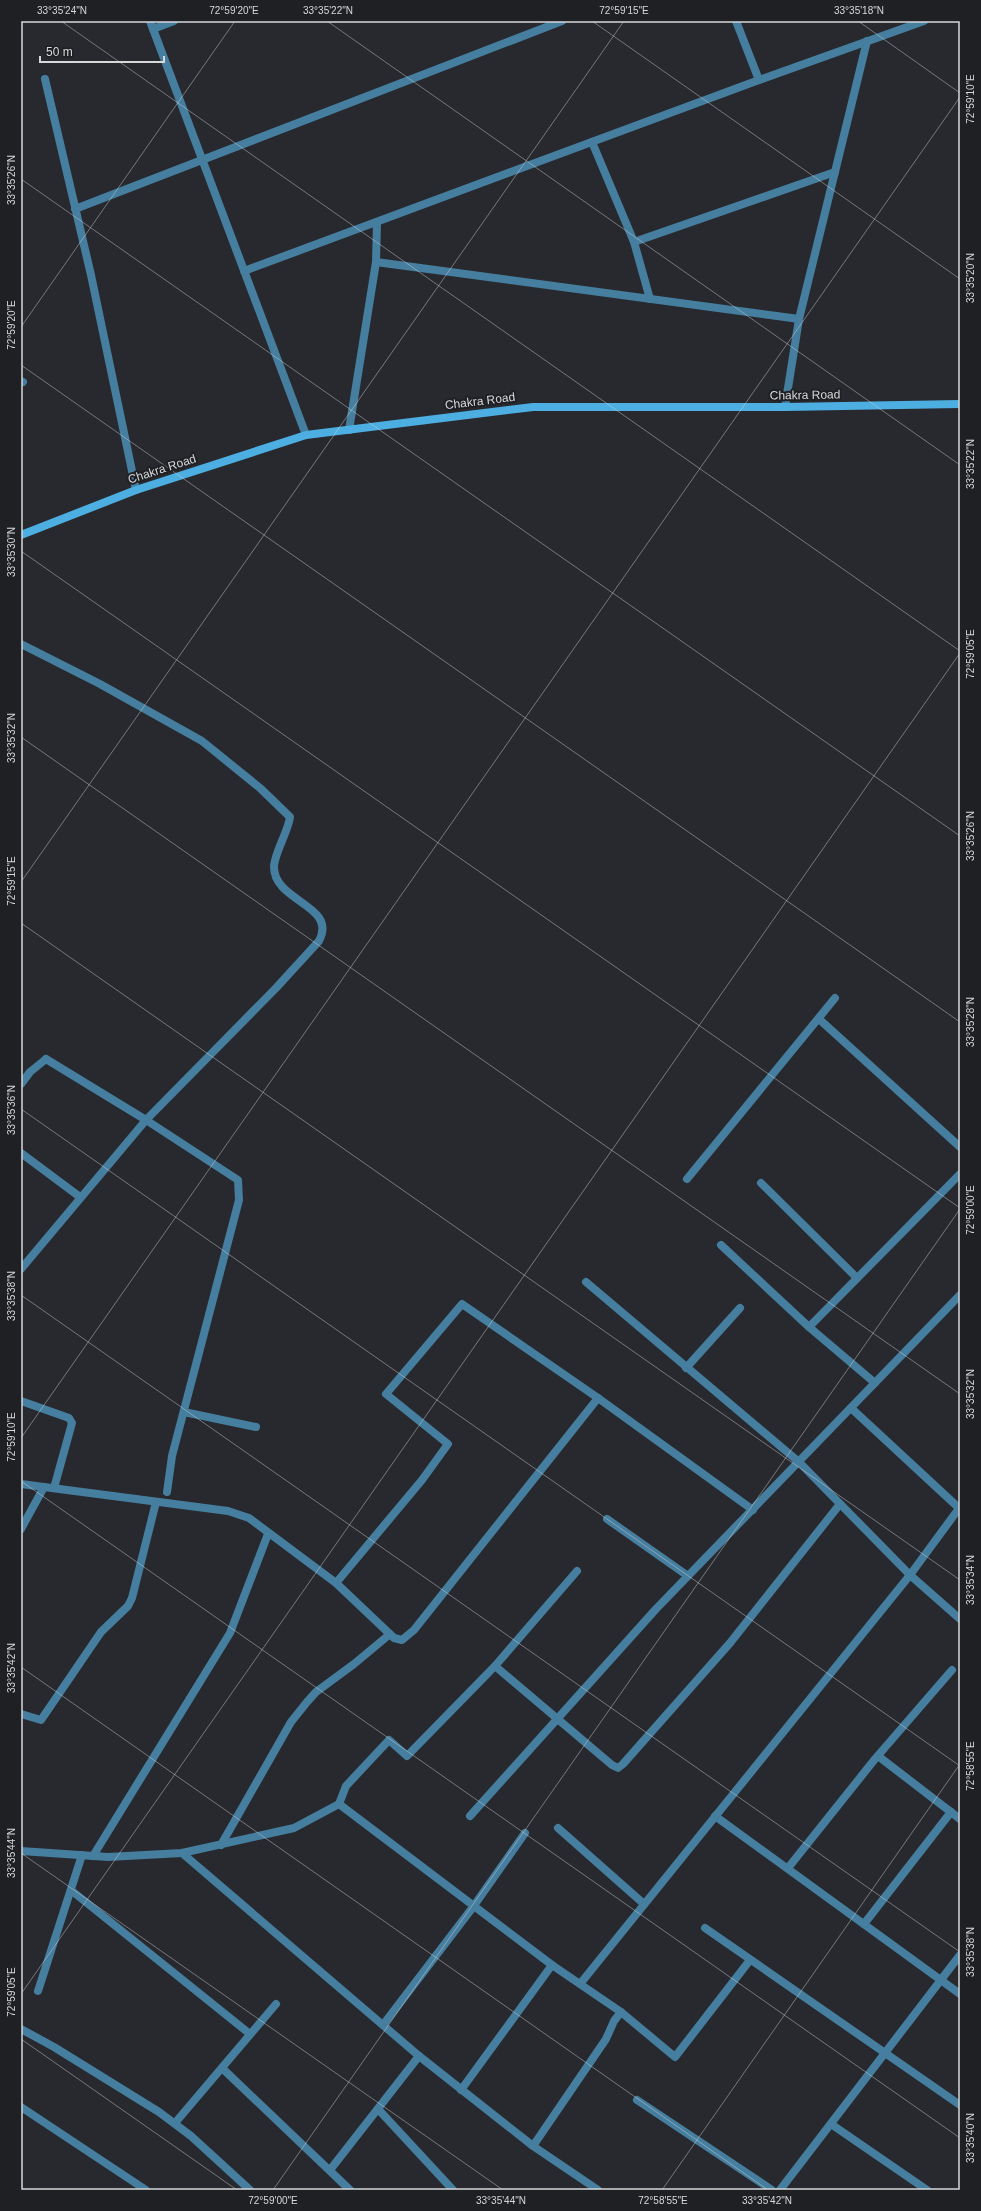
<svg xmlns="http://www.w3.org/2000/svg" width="981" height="2211" font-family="Helvetica,sans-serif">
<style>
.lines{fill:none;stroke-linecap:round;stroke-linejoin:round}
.lane{stroke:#457e9e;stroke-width:8}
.street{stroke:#457e9e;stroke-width:8}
.secondary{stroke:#4daee1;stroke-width:8}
.ticks{fill:none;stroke:#d6d8da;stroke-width:1;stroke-opacity:0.45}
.labels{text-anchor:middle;stroke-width:4;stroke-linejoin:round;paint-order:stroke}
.street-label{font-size:12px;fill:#d6d8da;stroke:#1e2024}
.neatline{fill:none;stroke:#d6d8da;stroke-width:1.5}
.ticks-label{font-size:10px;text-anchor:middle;fill:#d6d8da}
</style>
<rect width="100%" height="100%" fill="#27292e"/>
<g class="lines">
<!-- lane -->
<g class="lane">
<path d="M 21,1084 L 30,1072 L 46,1059"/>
<path d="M 21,1153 L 80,1197"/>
<path d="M 21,1269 L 146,1120"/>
</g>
<!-- street -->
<g class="street">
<path d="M 150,21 L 306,435"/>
<path d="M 736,21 L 759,80"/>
<path d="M 153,29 L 174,21"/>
<path d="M 45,79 L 91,275 L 136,490"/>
<path d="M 592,142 L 634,242 L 650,299"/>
<path d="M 75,209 L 562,21"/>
<path d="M 634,242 L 835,172"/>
<path d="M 376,262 L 799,319"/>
<path d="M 244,271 L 759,80 L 924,21"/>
<path d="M 21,381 L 23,382"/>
<path d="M 785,407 L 799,319 L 867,41"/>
<path d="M 349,430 L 376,262 L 377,222"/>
<path d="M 21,644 L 100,684 L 202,741 L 260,788 L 290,817 C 288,832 274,854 274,867 C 274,902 338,905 319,941 L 276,988 L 146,1120"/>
<path d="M 819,1019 L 960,1147"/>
<path d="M 46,1059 L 146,1120 L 238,1180 L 239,1200 L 172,1456 L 167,1492"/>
<path d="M 687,1179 L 835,998"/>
<path d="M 761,1183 L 857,1278"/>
<path d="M 721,1245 L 809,1327 L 875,1383"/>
<path d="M 586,1282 L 799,1462 L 910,1575 L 960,1619"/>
<path d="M 809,1327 L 960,1174"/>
<path d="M 686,1368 L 740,1308"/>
<path d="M 21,1401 L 69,1418 L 72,1423 L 54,1488"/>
<path d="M 851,1408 L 960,1509"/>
<path d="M 184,1412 L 256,1427"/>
<path d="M 21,1484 L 228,1511 L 249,1518 L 336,1583 L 394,1638 L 402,1640 L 414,1630 L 598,1398"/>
<path d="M 607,1519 L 688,1576"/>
<path d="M 21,1529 L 44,1487"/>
<path d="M 336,1583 L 422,1480 L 448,1444 L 386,1394 L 462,1304 L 598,1398 L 753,1510"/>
<path d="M 495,1666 L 612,1765 L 618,1768 L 623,1764 L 730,1643 L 840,1504"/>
<path d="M 21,1714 L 41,1720 L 101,1632 L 128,1606 L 132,1598 L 156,1502"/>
<path d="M 878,1756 L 960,1819"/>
<path d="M 339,1804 L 346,1786 L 389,1740 L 407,1756 L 495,1666 L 577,1571"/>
<path d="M 470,1816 L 656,1609 L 960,1295"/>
<path d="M 715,1816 L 960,1994"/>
<path d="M 558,1828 L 644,1904"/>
<path d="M 221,1845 L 291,1722 L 307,1702 L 316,1692 L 354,1664 L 390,1634"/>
<path d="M 21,1851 L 108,1857 L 182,1853 L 294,1828 L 339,1804 L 552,1965 L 621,2012 L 675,2057 L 750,1960"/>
<path d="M 182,1853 L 419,2056 L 533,2146 L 598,2190"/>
<path d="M 93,1856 L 230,1633 L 268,1534"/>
<path d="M 788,1868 L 875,1759 L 952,1670"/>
<path d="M 72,1891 L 250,2034"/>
<path d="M 864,1924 L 951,1812"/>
<path d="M 705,1928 L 960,2105"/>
<path d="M 580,1984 L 910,1575 L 960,1507"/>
<path d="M 38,1991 L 82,1855"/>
<path d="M 383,2025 L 473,1907 L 525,1833"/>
<path d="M 21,2029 L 54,2047 L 159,2112 L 191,2136 L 250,2190"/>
<path d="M 222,2068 L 350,2190"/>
<path d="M 461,2090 L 552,1965"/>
<path d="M 637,2100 L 772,2190"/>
<path d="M 21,2107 L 146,2190"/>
<path d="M 378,2109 L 453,2190"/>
<path d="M 175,2123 L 276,2004"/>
<path d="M 831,2124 L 927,2190"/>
<path d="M 533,2146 L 606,2039 L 614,2021 L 621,2012"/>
<path d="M 330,2170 L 419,2056"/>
<path d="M 780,2190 L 960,1955"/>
</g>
<!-- secondary -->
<path class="secondary" d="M 21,535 L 136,490 L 306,435 L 533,407 L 785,407 L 960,404"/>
</g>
<!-- ticks -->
<path class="ticks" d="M 61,21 L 960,651M 327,21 L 960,465M 592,21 L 960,279M 858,21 L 960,93M 21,179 L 960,836M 21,327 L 235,21M 21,365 L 960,1022M 21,551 L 960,1208M 21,737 L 960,1394M 21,882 L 624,21M 21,923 L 960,1580M 21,1109 L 960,1766M 21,1295 L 960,1952M 21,1438 L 960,97M 21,1481 L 960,2138M 21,1667 L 768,2190M 21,1853 L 503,2190M 21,1994 L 960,653M 21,2039 L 237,2190M 273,2190 L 960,1209M 662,2190 L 960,1764"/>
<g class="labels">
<!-- street labels -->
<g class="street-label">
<text transform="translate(805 395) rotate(-1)" y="4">Chakra Road</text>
<text transform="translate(480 401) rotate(-7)" y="4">Chakra Road</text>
<text transform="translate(162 469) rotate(-18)" y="4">Chakra Road</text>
</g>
</g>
<!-- border -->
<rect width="981" height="2211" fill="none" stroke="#1e2024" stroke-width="44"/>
<!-- scale -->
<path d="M40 56v6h124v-6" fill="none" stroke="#d6d8da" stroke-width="2"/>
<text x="46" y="56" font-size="12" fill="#d6d8da" stroke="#1e2024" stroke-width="3" paint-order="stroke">50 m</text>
<rect x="22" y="22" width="937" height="2167" class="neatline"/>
<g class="ticks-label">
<text x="62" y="14">33°35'24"N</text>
<text x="234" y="14">72°59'20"E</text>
<text x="328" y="14">33°35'22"N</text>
<text x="624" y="14">72°59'15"E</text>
<text x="859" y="14">33°35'18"N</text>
<text transform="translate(970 99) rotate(-90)" y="4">72°59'10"E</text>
<text transform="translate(11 180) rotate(-90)" y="4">33°35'26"N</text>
<text transform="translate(970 278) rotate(-90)" y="4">33°35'20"N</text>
<text transform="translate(11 325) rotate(-90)" y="4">72°59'20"E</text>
<text transform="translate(970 464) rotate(-90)" y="4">33°35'22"N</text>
<text transform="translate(11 552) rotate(-90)" y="4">33°35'30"N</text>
<text transform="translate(970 654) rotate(-90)" y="4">72°59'05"E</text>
<text transform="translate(11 738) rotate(-90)" y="4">33°35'32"N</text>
<text transform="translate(970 836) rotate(-90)" y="4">33°35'26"N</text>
<text transform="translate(11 881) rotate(-90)" y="4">72°59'15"E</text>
<text transform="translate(970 1022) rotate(-90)" y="4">33°35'28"N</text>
<text transform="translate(11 1110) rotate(-90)" y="4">33°35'36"N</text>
<text transform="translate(970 1210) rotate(-90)" y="4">72°59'00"E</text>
<text transform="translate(11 1296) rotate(-90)" y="4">33°35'38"N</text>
<text transform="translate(970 1394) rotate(-90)" y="4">33°35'32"N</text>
<text transform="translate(11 1437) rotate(-90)" y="4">72°59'10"E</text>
<text transform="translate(970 1580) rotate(-90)" y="4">33°35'34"N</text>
<text transform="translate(11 1668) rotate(-90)" y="4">33°35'42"N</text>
<text transform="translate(970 1766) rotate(-90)" y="4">72°58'55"E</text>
<text transform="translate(11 1853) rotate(-90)" y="4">33°35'44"N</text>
<text transform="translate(970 1952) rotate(-90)" y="4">33°35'38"N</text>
<text transform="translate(11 1992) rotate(-90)" y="4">72°59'05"E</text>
<text transform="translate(970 2138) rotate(-90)" y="4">33°35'40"N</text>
<text x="273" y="2204">72°59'00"E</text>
<text x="501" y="2204">33°35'44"N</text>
<text x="663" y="2204">72°58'55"E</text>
<text x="767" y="2204">33°35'42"N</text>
</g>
</svg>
